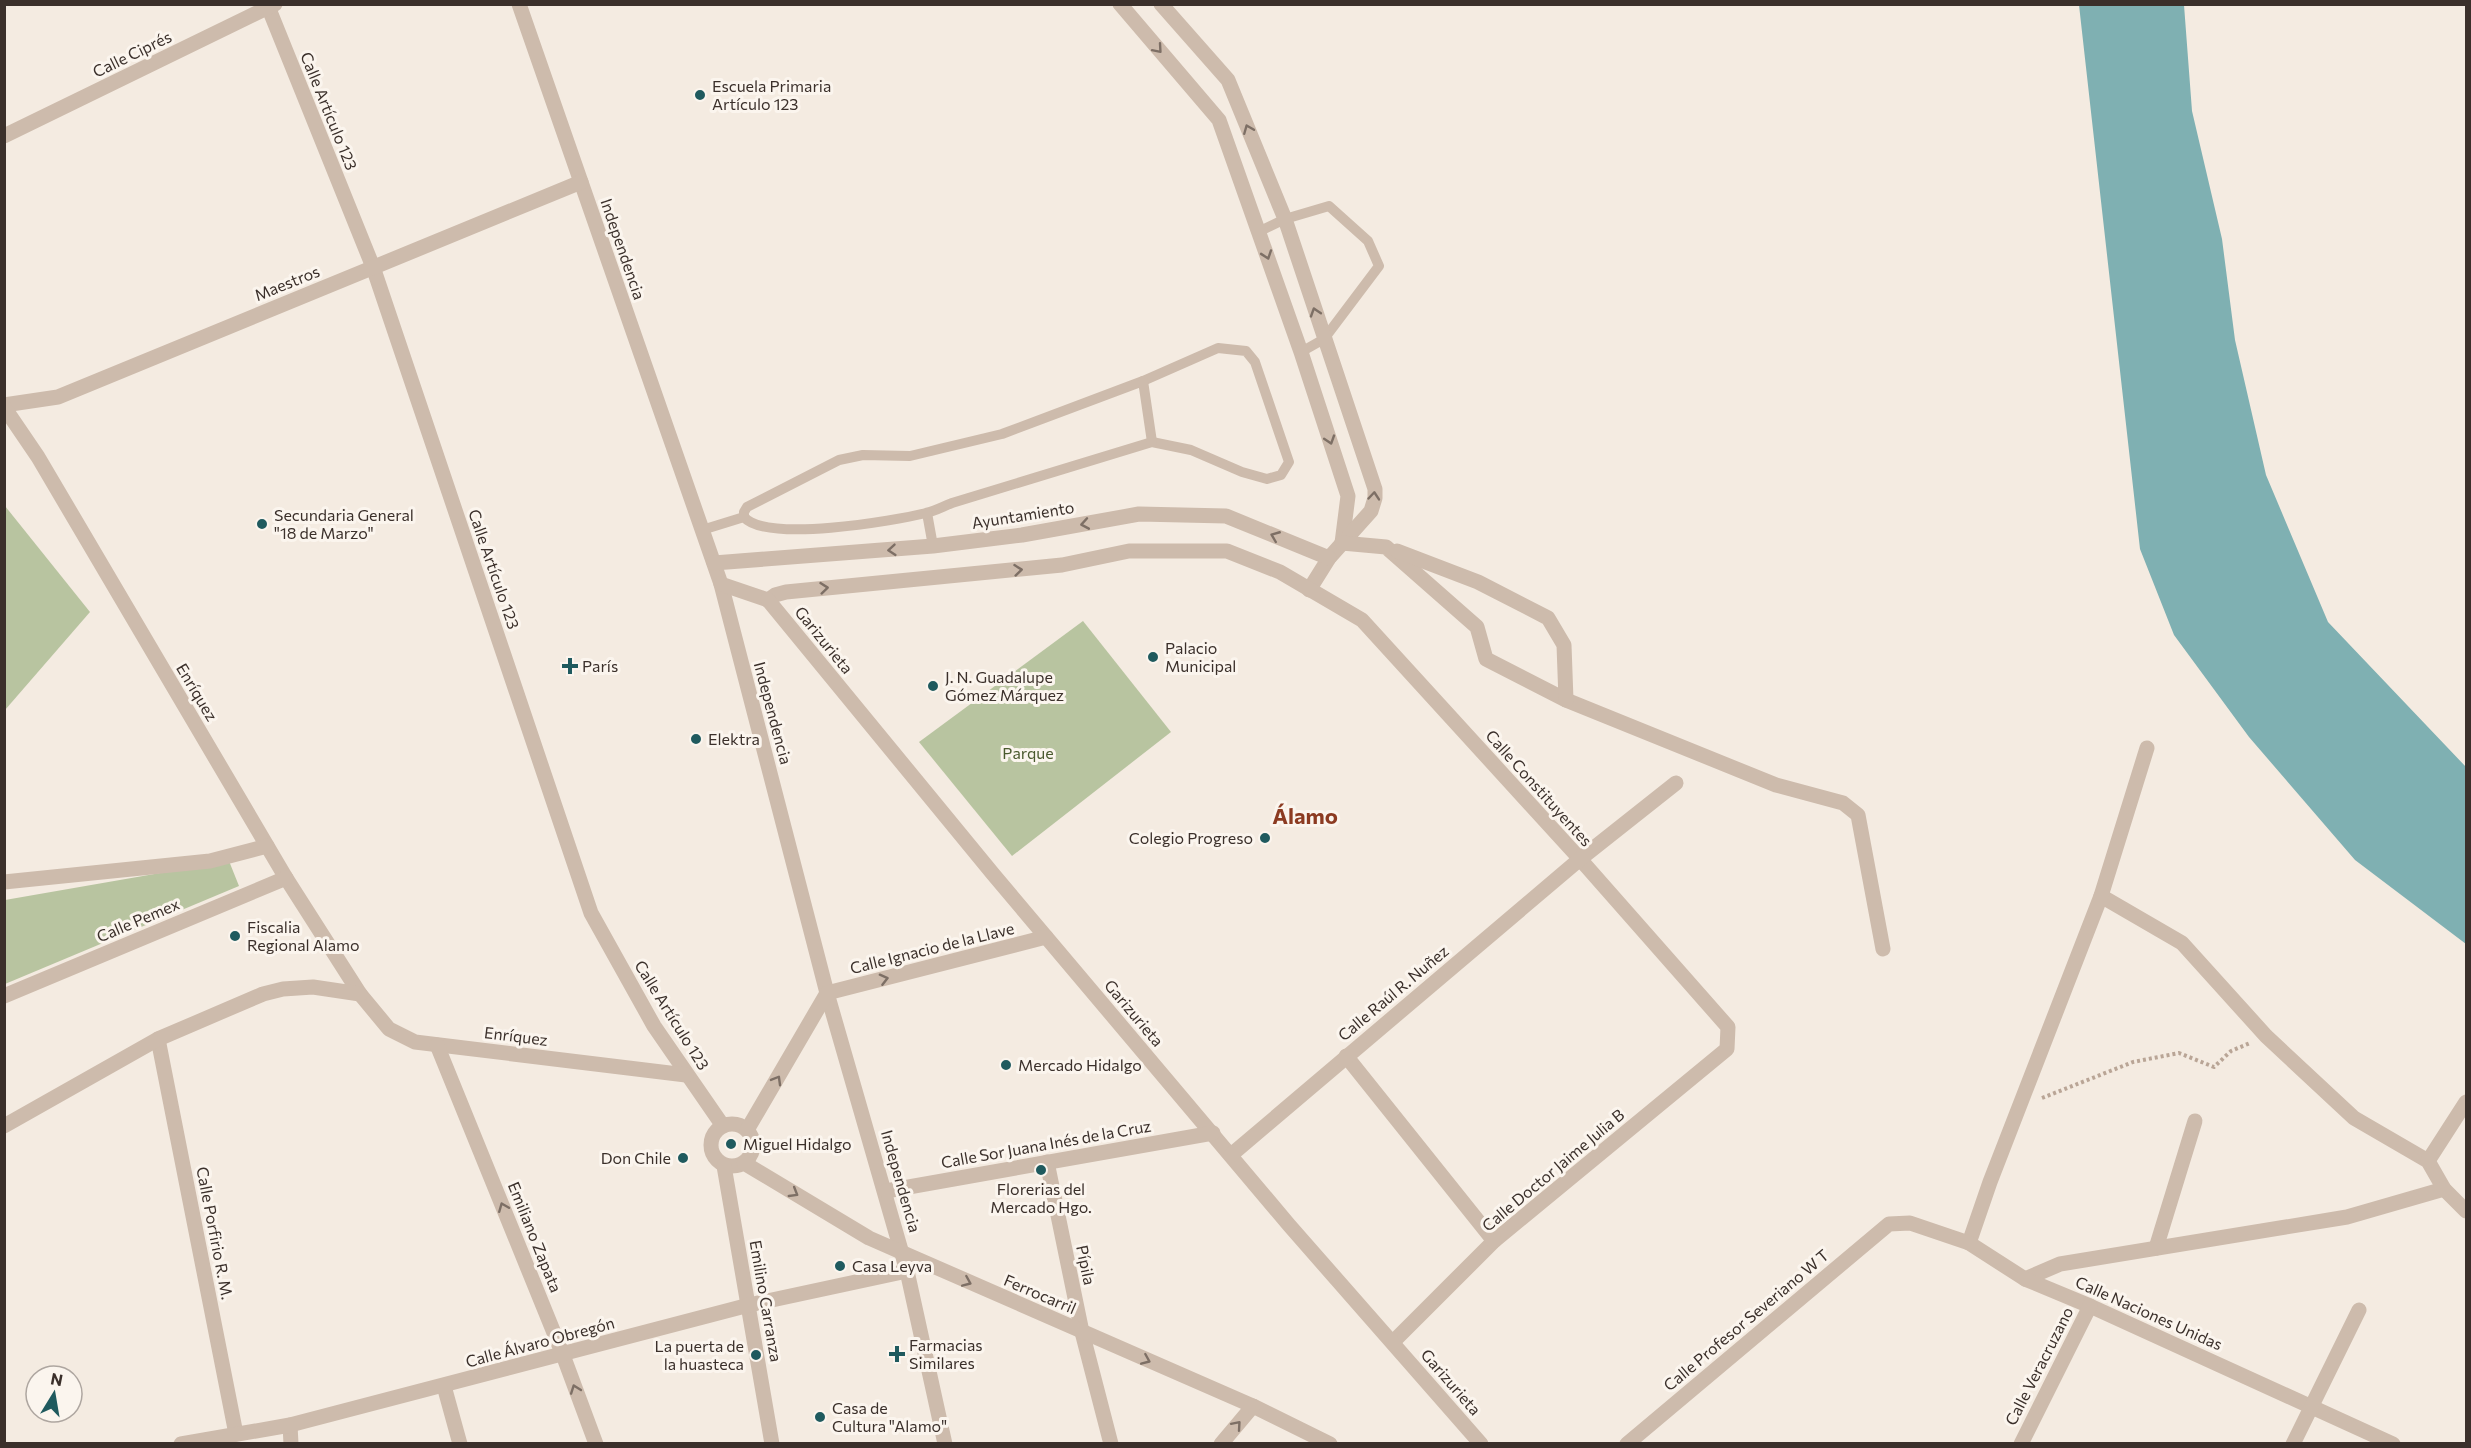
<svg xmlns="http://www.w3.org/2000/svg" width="2471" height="1448" font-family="Commissioner,sans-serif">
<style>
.green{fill:#b8c4a0}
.water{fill:#7fb0b2}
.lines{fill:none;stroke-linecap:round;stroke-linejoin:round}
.path{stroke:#b9a596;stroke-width:4;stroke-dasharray:3 3;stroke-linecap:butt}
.service{stroke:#cdbbac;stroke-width:10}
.minor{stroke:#cdbbac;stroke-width:15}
.oneway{stroke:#7d6f65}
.poi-dot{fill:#1f5a5e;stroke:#fbf5ee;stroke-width:2}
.labels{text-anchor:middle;stroke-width:6;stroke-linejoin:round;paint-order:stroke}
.street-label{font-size:16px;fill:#3b302b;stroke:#fbf5ee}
.poi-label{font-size:16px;fill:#3b302b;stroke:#fbf5ee;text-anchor:start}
.park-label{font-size:16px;fill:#4a5a2e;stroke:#fbf5ee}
.district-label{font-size:22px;font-weight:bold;fill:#8c3b22;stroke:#fbf5ee}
</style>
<rect width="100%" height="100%" fill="#f4ebe1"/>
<!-- green -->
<g class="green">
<path d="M 5,506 L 90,612 L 5,710 L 4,507 Z"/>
<path d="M 1083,621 L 1171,732 L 1012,856 L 919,742 Z"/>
<path d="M 229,861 L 239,886 L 5,984 L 5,900 Z"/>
</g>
<!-- water -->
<path class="water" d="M 2079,5 L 2184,5 L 2192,111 L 2222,239 L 2235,340 L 2266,475 L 2328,622 L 2466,767 L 2466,944 L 2355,860 L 2249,737 L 2174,635 L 2140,549 Z"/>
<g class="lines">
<!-- path -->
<path class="path" d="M 2042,1098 L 2133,1062 L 2179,1053 L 2214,1067 L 2231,1051 L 2250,1043"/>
<!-- service -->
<g class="service">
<path d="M 1258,232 L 1285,219 L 1329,206 L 1368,241 L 1379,266 L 1324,339 L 1301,352"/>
<path d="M 1218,348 L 1246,351 L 1255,362 L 1289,462 L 1281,475 L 1267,479 L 1242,472 L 1191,450 L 1152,442 L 952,503 C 944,506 935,511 926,513 C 894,521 765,543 744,517 L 744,512 L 747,507 L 839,460 L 863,455 L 910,456 L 1002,434 L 1143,381 Z"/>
<path d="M 1143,381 L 1152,442"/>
<path d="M 927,513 L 933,546"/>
<path d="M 702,530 L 744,517"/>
</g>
<!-- minor -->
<g class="minor">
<path d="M 267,4 L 373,267 L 591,913 L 654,1026 L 723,1126"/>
<path d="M 519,4 L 721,584 L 827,993 L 907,1271 L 945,1444"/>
<path d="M 1120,4 L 1219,120 L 1301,352 L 1348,496 L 1342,543"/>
<path d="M 1161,4 L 1228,80 L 1285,219 L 1375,489 L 1375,498 L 1371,511 L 1329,558 L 1309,590"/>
<path d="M 4,136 L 275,4"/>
<path d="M 4,405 L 58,397 L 581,182"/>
<path d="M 4,407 L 38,457 L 286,878 L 360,994 L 389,1029 L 415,1042 L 686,1075"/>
<path d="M 1342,543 L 1386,547 L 1477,627 L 1486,659 L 1566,700 L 1776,785 L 1843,803 L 1858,815 L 1883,949"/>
<path d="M 1397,551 L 1478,582 L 1548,618 L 1564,645 L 1566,700"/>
<path d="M 714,563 L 933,546 L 1022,535 L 1139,514 L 1226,516 L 1329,558"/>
<path d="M 721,584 L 768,600"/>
<path d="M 768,600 L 775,595 L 786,592 L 1062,565 L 1129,551 L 1227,551 L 1280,572 L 1362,620 L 1580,859 L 1728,1027 L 1727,1049 L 1494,1241 L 1393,1342"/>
<path d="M 768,600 L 993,874 L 1289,1225 L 1481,1444"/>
<path d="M 4,882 L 210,861 L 267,846"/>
<path d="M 2101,896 L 2182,943 L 2266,1036 L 2354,1118 L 2428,1161 L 2444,1189 L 2466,1211"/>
<path d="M 4,996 L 286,878"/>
<path d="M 158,1039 L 236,1434"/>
<path d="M 437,1045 L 563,1355 L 596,1444"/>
<path d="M 1346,1056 L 1494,1241"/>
<circle cx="732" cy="1145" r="21"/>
<path d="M 4,1126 L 158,1039 L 263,994 L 283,989 L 313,987 L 360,994"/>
<path d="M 747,1130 L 827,993 L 1046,937"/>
<path d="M 1231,1155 L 1580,859 L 1676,783"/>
<path d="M 2428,1161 L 2466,1102"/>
<path d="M 1047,1162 L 1082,1332 L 1111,1444"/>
<path d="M 744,1163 L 869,1238 L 1253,1406 L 1330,1444"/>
<path d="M 724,1166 L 772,1444"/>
<path d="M 886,1191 L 1213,1133"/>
<path d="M 1969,1243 L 1990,1182 L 2101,896 L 2147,748"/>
<path d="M 2156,1248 L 2195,1121"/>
<path d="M 2025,1279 L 2060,1264 L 2347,1217 L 2444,1189"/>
<path d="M 444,1386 L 460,1444"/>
<path d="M 290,1425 L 291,1444"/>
<path d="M 181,1444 L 290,1425 L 749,1305 L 907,1271"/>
<path d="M 1221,1444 L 1253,1406"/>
<path d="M 1627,1444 L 1889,1224 L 1910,1223 L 1969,1243 L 2025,1279 L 2090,1306 L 2393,1444"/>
<path d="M 2021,1444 L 2090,1306"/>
<path d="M 2293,1444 L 2359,1310"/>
</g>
</g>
<!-- one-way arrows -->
<defs><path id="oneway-chevron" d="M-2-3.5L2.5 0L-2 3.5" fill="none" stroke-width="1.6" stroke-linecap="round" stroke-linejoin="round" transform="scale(1.5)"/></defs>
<g class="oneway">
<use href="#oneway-chevron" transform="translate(1158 49) rotate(49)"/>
<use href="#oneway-chevron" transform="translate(1248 129) rotate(-112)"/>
<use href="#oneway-chevron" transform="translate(1267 255) rotate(71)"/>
<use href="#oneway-chevron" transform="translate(1315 312) rotate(-108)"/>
<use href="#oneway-chevron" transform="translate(1330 440) rotate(72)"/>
<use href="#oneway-chevron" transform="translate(1374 496) rotate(-85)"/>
<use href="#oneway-chevron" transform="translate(1085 524) rotate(170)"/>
<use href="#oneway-chevron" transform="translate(1275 536) rotate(-158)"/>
<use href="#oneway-chevron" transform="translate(892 550) rotate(175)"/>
<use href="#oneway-chevron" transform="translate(1018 570) rotate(-6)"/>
<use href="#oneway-chevron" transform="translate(824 588) rotate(-6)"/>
<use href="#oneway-chevron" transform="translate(884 979) rotate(-14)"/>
<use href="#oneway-chevron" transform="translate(777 1080) rotate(-60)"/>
<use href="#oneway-chevron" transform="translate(794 1193) rotate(31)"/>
<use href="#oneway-chevron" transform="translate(503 1207) rotate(-112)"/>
<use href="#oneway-chevron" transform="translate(967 1282) rotate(23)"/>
<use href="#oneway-chevron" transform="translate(1146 1360) rotate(23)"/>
<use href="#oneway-chevron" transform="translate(575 1389) rotate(-110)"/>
<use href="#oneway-chevron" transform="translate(1237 1425) rotate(-49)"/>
</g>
<!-- markers -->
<g class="poi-dot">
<circle cx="700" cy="95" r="6"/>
<circle cx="262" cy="524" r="6"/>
<circle cx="1153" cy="657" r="6"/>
<path d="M567 657h6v6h6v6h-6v6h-6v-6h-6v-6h6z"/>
<circle cx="933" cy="686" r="6"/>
<circle cx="696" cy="739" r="6"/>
<circle cx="1265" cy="838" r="6"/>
<circle cx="235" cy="936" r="6"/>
<circle cx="1006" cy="1065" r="6"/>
<circle cx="731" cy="1144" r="6"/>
<circle cx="683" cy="1158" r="6"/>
<circle cx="1041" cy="1170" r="6"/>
<circle cx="840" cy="1266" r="6"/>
<path d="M894 1345h6v6h6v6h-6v6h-6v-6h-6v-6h6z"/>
<circle cx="756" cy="1355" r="6"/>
<circle cx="820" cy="1417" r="6"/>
</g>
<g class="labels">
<!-- street labels -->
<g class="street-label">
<text transform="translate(132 54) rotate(-26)" y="6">Calle Ciprés</text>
<text transform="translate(329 111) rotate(68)" y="6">Calle Artículo 123</text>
<text transform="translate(623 249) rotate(71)" y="6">Independencia</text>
<text transform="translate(287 283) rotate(-22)" y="6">Maestros</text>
<text transform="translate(1023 515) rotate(-9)" y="6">Ayuntamiento</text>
<text transform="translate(494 569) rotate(71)" y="6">Calle Artículo 123</text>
<text transform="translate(824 640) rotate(51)" y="6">Garizurieta</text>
<text transform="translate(197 692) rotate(59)" y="6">Enríquez</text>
<text transform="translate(773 713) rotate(75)" y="6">Independencia</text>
<text transform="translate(1539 788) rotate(48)" y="6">Calle Constituyentes</text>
<text transform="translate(138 920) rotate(-23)" y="6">Calle Pemex</text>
<text transform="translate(932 948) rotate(-14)" y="6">Calle Ignacio de la Llave</text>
<text transform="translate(1393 993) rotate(-40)" y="6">Calle Raúl R. Nuñez</text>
<text transform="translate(1134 1013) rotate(50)" y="6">Garizurieta</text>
<text transform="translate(672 1015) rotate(58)" y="6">Calle Artículo 123</text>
<text transform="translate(516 1036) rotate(7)" y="6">Enríquez</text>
<text transform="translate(1046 1144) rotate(-10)" y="6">Calle Sor Juana Inés de la Cruz</text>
<text transform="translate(1553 1170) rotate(-40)" y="6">Calle Doctor Jaime Julia B</text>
<text transform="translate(901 1181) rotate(74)" y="6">Independencia</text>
<text transform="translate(215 1233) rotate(79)" y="6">Calle Porfirio R. M.</text>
<text transform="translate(535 1237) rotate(68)" y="6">Emiliano Zapata</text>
<text transform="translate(1086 1265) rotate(78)" y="6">Pípila</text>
<text transform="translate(1040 1294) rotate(23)" y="6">Ferrocarril</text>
<text transform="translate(766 1301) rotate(80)" y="6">Emilino Carranza</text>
<text transform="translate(2149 1313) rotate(24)" y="6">Calle Naciones Unidas</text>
<text transform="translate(1746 1320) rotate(-40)" y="6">Calle Profesor Severiano W T</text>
<text transform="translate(540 1342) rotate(-15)" y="6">Calle Álvaro Obregón</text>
<text transform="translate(2039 1366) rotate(-63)" y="6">Calle Veracruzano</text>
<text transform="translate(1451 1382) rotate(49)" y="6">Garizurieta</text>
</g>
<!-- poi labels -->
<g class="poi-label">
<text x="712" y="92">Escuela Primaria<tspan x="712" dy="18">Artículo 123</tspan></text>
<text x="274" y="521">Secundaria General<tspan x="274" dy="18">"18 de Marzo"</tspan></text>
<text x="1165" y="654">Palacio<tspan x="1165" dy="18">Municipal</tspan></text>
<text x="582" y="672">París</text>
<text x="945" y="683">J. N. Guadalupe<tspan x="945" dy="18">Gómez Márquez</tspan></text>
<text x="708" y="745">Elektra</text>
<text x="1253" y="844" text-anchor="end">Colegio Progreso</text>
<text x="247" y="933">Fiscalia<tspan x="247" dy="18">Regional Alamo</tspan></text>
<text x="1018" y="1071">Mercado Hidalgo</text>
<text x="743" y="1150">Miguel Hidalgo</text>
<text x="671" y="1164" text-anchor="end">Don Chile</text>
<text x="1041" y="1195" text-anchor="middle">Florerias del<tspan x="1041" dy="18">Mercado Hgo.</tspan></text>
<text x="852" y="1272">Casa Leyva</text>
<text x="909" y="1351">Farmacias<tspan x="909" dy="18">Similares</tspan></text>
<text x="744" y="1352" text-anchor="end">La puerta de<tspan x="744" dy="18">la huasteca</tspan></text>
<text x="832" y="1414">Casa de<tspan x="832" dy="18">Cultura "Alamo"</tspan></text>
</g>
<!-- park labels -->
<g class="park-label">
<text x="1028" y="759">Parque</text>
</g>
<!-- district labels -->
<g class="district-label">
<text x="1305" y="824">Álamo</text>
</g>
</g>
<!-- border -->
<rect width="2471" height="1448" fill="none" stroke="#3b302b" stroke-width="12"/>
<!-- north arrow -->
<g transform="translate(54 1394) rotate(11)"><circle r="28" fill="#fbf5ee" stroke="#aea6a0" stroke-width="1.5"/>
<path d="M0-4.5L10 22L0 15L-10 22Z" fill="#1f5a5e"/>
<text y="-9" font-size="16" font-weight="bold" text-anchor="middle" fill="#3b302b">N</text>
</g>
</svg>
